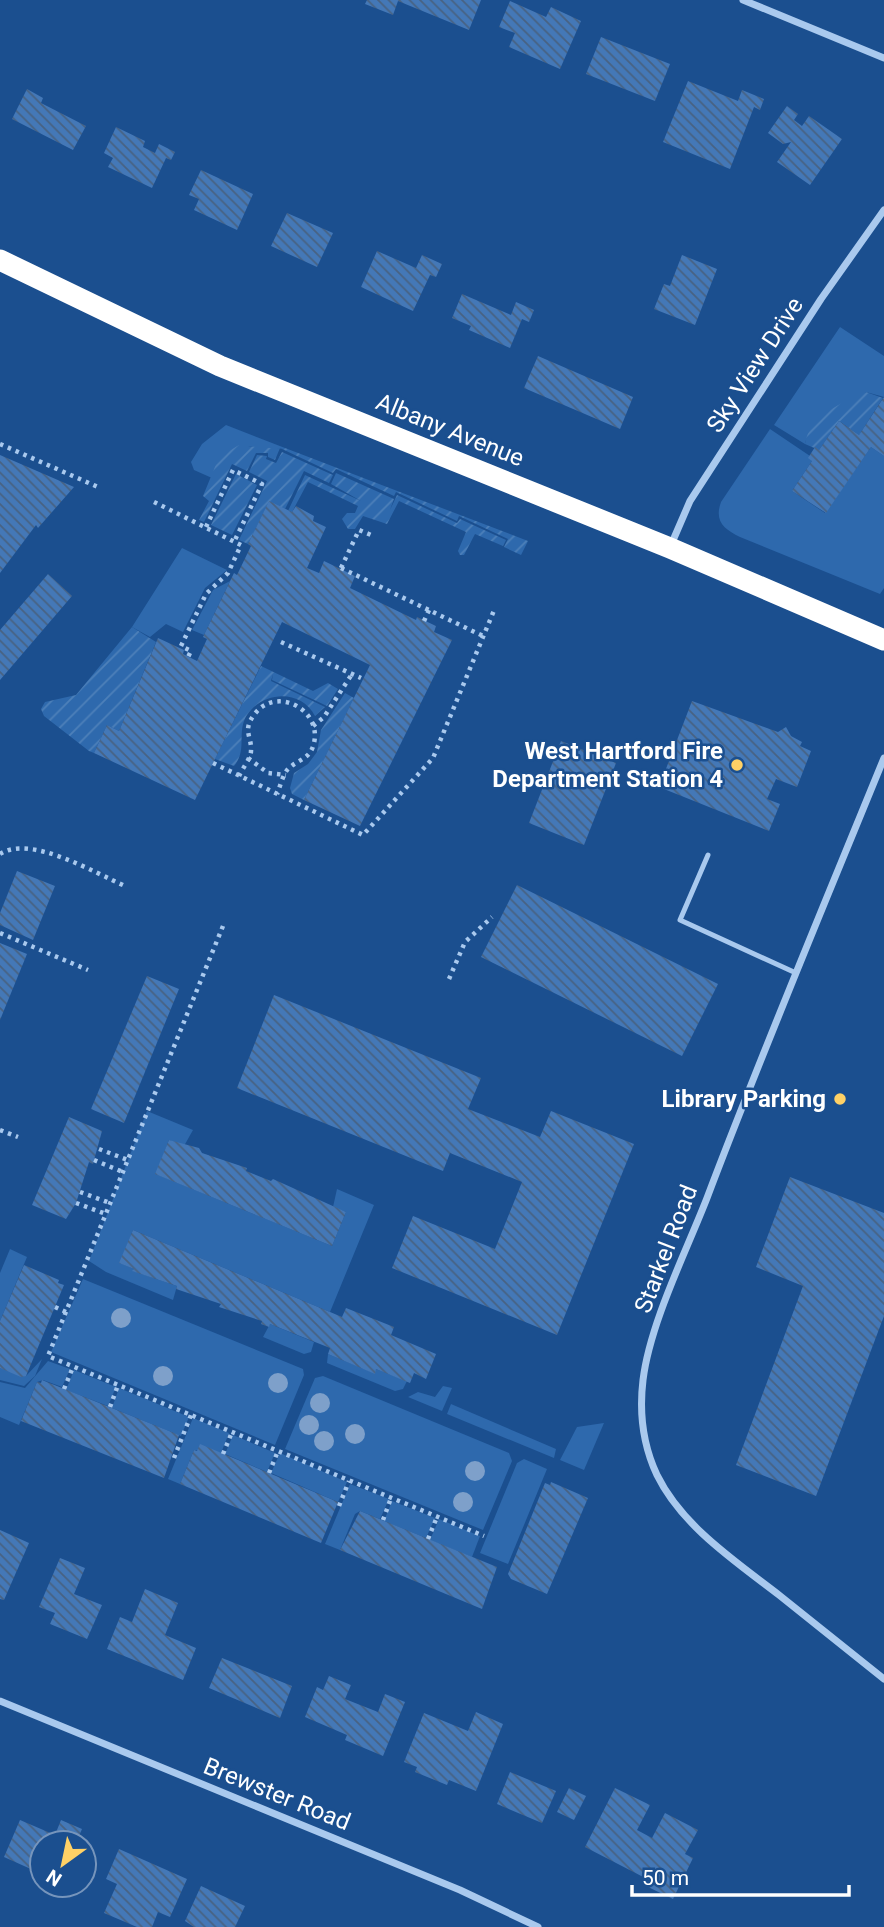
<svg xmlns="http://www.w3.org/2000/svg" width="884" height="1927" font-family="Roboto,sans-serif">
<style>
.grass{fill:#2e69ad}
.garden{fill:url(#garden-furrows)}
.building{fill:url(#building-back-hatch)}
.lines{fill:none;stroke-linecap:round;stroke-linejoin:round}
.path{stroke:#a9c9ee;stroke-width:4.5;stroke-dasharray:3.5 5;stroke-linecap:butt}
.lane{stroke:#a9c9ee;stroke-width:5}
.street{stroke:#a9c9ee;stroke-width:7}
.highway{stroke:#fff;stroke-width:21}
.tree{fill:#7ea0ca}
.poi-dot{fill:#ffd166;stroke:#1b4f8f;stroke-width:2.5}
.labels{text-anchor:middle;stroke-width:5;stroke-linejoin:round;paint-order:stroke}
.street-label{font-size:24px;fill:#fff;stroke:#1b4f8f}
.poi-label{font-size:24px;font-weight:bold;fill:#fff;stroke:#1b4f8f;text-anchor:end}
</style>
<defs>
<pattern id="garden-furrows" width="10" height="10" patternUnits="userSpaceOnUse" patternTransform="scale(1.75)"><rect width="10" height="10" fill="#2e69ad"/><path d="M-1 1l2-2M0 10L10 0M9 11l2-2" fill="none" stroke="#4d80b9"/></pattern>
<pattern id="building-back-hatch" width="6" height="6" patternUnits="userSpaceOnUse" patternTransform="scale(1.75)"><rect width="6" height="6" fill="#4478b7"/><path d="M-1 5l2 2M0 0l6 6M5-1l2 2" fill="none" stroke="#486282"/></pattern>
</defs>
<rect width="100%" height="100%" fill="#1b4f8f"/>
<!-- grass -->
<g class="grass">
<path d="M 840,327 L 884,356 L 884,397 L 866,392 L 806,440 L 805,444 L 774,425 Z"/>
<path d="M 226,425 L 285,448 L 268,450 L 249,446 L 217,463 L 212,478 L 194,470 L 191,462 L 202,444 Z"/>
<path d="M 770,429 L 810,456 L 812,461 L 792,491 L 825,513 L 871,447 L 884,456 L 884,588 L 880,594 L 740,537 C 724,529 714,521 721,502 Z"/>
<path d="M 182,548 L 227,570 L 205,588 L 183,632 L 166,624 L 150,637 L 132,627 Z"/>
<path d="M 230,581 L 204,635 L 192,630 L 213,590 Z"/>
<path d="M 147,1111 L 193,1130 L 184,1146 L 169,1140 L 156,1174 L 332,1246 L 346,1212 L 333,1207 L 337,1189 L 374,1205 L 330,1312 L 133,1230 L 120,1263 L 134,1269 L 133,1271 L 177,1286 L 173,1300 L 106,1272 L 89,1261 Z"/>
<path d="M 10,1249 L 27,1257 L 0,1321 L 0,1273 Z"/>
<path d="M 83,1279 L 303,1369 L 304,1375 L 275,1445 L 51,1352 Z"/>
<path d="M 270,1324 L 314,1342 L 311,1352 L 304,1354 L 263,1337 Z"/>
<path d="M 328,1354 L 374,1373 L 376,1369 L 407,1381 L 403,1389 L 395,1391 L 327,1363 Z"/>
<path d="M 42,1359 L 35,1376 L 24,1386 L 0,1380 L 0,1368 L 26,1376 Z"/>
<path d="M 48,1361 L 70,1369 L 62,1387 L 43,1380 L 37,1382 L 19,1425 L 0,1417 L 0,1382 L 25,1388 Z"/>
<path d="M 74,1370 L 116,1387 L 108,1406 L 66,1390 Z"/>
<path d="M 323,1376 L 509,1453 L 512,1461 L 483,1530 L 285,1449 L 315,1378 Z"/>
<path d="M 443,1386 L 452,1388 L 442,1411 L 408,1397 L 418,1392 L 435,1397 Z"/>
<path d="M 119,1388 L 189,1417 L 181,1436 L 112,1408 Z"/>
<path d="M 451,1404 L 556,1449 L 554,1458 L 447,1414 Z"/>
<path d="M 193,1418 L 229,1433 L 221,1453 L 194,1450 L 180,1484 L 168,1479 Z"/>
<path d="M 604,1423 L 584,1470 L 560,1460 L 577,1427 Z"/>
<path d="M 233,1435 L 275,1453 L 267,1472 L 225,1454 Z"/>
<path d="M 280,1453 L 347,1482 L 338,1502 L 271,1473 Z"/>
<path d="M 524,1459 L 547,1469 L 508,1564 L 480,1553 L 517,1463 Z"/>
<path d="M 350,1484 L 389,1499 L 380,1519 L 360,1511 L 355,1514 L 340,1550 L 325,1544 Z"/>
<path d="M 392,1501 L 435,1518 L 426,1538 L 384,1521 Z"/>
<path d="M 439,1519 L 480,1536 L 472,1557 L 430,1540 Z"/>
</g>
<!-- garden -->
<g class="garden">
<path d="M 866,392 L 883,398 L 859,435 L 839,421 L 819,450 L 805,444 C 809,416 843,402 866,392 Z"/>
<path d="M 239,445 C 256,447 269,449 285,448 L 528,541 L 521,555 L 504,547 L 508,539 L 459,516 L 457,521 L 396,492 L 394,496 L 336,469 L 333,473 L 280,448 L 275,460 L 268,457 L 268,453 L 256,453 L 247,471 L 232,464 L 204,522 L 199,520 L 209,501 L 203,496 L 219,457 Z"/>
<path d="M 282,452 L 333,475 L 329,483 L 304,471 L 285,509 L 269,502 L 248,544 L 239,540 L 267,481 L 249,472 L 257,455 L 267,456 L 266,459 L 276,463 Z"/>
<path d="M 336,473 L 394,499 L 390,510 L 397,495 L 457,523 L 460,519 L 506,540 L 503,546 L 475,534 L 464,555 L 460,555 L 458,551 L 466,532 L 399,501 L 387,524 L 363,516 L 355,529 L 348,529 L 342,519 L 347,513 L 355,513 L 358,506 L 308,482 L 292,512 L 288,511 L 305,475 L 361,501 L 331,484 Z"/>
<path d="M 236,474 L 257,485 L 232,535 L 211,525 Z"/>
<path d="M 132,627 L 156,642 L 119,731 L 107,725 L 94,753 L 89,751 L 44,716 L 41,709 L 45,702 L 76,695 Z"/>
<path d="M 261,666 L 313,691 L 328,683 L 338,689 L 327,706 L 272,680 L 273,674 L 271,681 L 325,707 L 315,716 C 301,689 263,691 247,715 C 236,732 248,750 234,766 L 215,759 Z"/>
<path d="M 345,693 L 354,698 L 304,800 L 292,794 L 290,788 L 294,773 L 308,764 L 317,752 L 321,730 Z"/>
</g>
<!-- building -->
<g class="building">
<path d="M 367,0 L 481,0 L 469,30 L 398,1 L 393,15 L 365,4 Z"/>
<path d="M 510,1 L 546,17 L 551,7 L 581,21 L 560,69 L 509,47 L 515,33 L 499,27 Z"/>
<path d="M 601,37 L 670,64 L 655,101 L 586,74 Z"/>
<path d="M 688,81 L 738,101 L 742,90 L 764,99 L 760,110 L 754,107 L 730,169 L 663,142 Z"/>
<path d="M 27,89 L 43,98 L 41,103 L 86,126 L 73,150 L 12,119 Z"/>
<path d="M 787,106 L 798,114 L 794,120 L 802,126 L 809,116 L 842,139 L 810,185 L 777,162 L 791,142 L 783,144 L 768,133 Z"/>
<path d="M 116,127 L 145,141 L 143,147 L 155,153 L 159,144 L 175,152 L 171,160 L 166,158 L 152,188 L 108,167 L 113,158 L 104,153 Z"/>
<path d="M 201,170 L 253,194 L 237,230 L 194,210 L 199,199 L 189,195 Z"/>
<path d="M 287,213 L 333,233 L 317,267 L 271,246 Z"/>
<path d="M 377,251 L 416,268 L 422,255 L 442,264 L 436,277 L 430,275 L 413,311 L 361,287 Z"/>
<path d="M 682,255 L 717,269 L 695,325 L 654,309 L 664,284 L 670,286 Z"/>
<path d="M 462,294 L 511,315 L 516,302 L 534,310 L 529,322 L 522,319 L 510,348 L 469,330 L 471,326 L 452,318 Z"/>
<path d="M 538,356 L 633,397 L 620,429 L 524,388 Z"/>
<path d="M 884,397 L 884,456 L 871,447 L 826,513 L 792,491 L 812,461 L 808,458 L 815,447 L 819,450 L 839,421 L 859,435 Z"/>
<path d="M 0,455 L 74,487 L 38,528 L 36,525 L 0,573 Z"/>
<path d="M 269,501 L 292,512 L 296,506 L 314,516 L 313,521 L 326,527 L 307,568 L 319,573 L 324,561 L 355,576 L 350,588 L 416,620 L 417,617 L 436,626 L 434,632 L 452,640 L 360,826 L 304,800 L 370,665 L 282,622 L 195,800 L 94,753 L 107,725 L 119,731 L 158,638 L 184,650 L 183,654 L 197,661 L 207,639 L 203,637 L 234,573 L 237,575 L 251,546 L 248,544 Z"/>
<path d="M 48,574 L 72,596 L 0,680 L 0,630 Z"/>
<path d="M 692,701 L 778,732 L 786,727 L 791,736 L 802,742 L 800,746 L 811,751 L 797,787 L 776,779 L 767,799 L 780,804 L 769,831 L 659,787 Z"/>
<path d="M 561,741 L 616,763 L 584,845 L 529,823 Z"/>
<path d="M 17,871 L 55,886 L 33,940 L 0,925 L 0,913 Z"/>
<path d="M 517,885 L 718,984 L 682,1056 L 481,957 Z"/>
<path d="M 0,943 L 27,954 L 0,1020 Z"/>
<path d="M 147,976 L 179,989 L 124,1123 L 91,1109 Z"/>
<path d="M 274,995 L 481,1078 L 468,1109 L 540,1137 L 551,1111 L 634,1144 L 557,1335 L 392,1268 L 413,1216 L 495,1249 L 522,1182 L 450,1153 L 443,1171 L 237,1088 Z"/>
<path d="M 69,1117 L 102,1131 L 94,1160 L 93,1164 L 89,1162 L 76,1203 L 66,1219 L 32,1205 Z"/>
<path d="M 169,1140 L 199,1148 L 202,1153 L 247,1168 L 246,1171 L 271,1181 L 273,1179 L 346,1212 L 332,1246 L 155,1174 Z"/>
<path d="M 790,1177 L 884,1213 L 884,1316 L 816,1496 L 736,1465 L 803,1286 L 756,1267 Z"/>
<path d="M 133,1230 L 342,1317 L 346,1308 L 394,1327 L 391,1335 L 436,1354 L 426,1379 L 414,1373 L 410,1383 L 376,1369 L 375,1374 L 328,1354 L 330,1348 L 270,1324 L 269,1327 L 261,1324 L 262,1321 L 219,1307 L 221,1304 L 176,1289 L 177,1286 L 132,1271 L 134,1269 L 119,1263 Z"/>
<path d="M 24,1265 L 59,1280 L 58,1283 L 64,1285 L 26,1376 L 21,1377 L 0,1368 L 0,1321 Z"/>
<path d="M 42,1380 L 179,1435 L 164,1478 L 21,1421 L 37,1382 L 41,1383 Z"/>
<path d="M 200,1444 L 338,1502 L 321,1543 L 180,1484 L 194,1450 L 197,1451 Z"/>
<path d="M 551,1482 L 588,1498 L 547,1594 L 511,1579 L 508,1574 L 545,1483 L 550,1485 Z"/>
<path d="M 360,1511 L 497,1567 L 482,1609 L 340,1550 Z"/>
<path d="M 0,1530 L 29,1543 L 4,1600 L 0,1599 Z"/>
<path d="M 60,1558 L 85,1568 L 74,1594 L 102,1605 L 87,1639 L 50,1624 L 55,1613 L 39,1607 Z"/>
<path d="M 145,1589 L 178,1603 L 165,1635 L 196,1648 L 183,1680 L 107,1649 L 120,1617 L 132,1622 Z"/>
<path d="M 222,1658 L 292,1686 L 280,1718 L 209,1688 Z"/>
<path d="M 329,1676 L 351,1685 L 345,1699 L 378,1712 L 385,1694 L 405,1702 L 383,1756 L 345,1740 L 347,1735 L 305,1717 L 317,1687 L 323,1690 Z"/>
<path d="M 476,1712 L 503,1724 L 476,1791 L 449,1780 L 447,1785 L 415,1772 L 417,1767 L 404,1762 L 424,1713 L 468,1731 Z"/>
<path d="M 510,1772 L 556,1791 L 542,1823 L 497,1804 Z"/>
<path d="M 569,1788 L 586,1796 L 574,1820 L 557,1812 Z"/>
<path d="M 615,1788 L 650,1805 L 637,1830 L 652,1838 L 665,1813 L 698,1830 L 685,1854 L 693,1858 L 673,1899 L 648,1887 L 651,1881 L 585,1847 Z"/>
<path d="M 20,1820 L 55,1835 L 61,1820 L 82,1829 L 76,1843 L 42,1843 L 42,1874 L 4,1857 Z"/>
<path d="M 119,1849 L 187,1879 L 170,1917 L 158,1912 L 152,1927 L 137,1927 L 104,1913 L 117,1884 L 106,1879 Z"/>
<path d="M 201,1886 L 245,1906 L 235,1927 L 194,1927 L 185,1921 Z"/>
</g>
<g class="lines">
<!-- path -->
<g class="path">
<path d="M 0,444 L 98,487"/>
<path d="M 154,502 L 241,545 L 228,573 L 206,594 L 181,646 L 191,651 L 188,657"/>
<path d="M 206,527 L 233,470 L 262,484 L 234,542"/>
<path d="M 341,568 L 483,636"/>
<path d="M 341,568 L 359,530 L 371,535"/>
<path d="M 424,621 L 429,610"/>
<path d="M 281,642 L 361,678"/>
<path d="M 313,726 L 324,717 L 352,674"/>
<path d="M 248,758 L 268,773 L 286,775"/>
<path d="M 213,763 L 363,835 L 433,758 L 495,608"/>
<path d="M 239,776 C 242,769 251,758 251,751 C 252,736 242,731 254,715 C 275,685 322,709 314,743 C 310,760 298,759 288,769 C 283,774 280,787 277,794"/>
<path d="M 0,854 C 30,834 95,873 125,886"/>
<path d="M 223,926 L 48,1356 L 484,1536"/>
<path d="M 0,933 L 88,970"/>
<path d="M 449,979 L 465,942 L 492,917"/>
<path d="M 0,1130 L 18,1137"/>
<path d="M 99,1149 L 128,1160"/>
<path d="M 94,1160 L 123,1172"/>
<path d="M 80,1192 L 110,1203"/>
<path d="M 76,1203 L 106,1214"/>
<path d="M 55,1307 L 66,1312"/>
<path d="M 64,1389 L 73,1367"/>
<path d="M 110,1407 L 118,1385"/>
<path d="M 223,1454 L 232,1432"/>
<path d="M 174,1458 L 191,1415"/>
<path d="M 269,1473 L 278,1451"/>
<path d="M 339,1506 L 349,1481"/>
<path d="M 383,1520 L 391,1498"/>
<path d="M 428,1539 L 437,1517"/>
</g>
<!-- lane -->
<path class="lane" d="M 708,855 L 680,920 L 796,973"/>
<!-- street -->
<g class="street">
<path d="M 743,0 L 884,58"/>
<path d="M 671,545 L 690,501 L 821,299 L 884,210"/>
<path d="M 884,758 C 824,905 763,1050 707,1198 C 686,1252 650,1323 643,1380 C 639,1413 643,1445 657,1475 C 682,1526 735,1561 779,1595 C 814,1623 849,1651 884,1679"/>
<path d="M 0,1701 L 460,1890 L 538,1927"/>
</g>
<!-- highway -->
<path class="highway" d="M 0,260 L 220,366 L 670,548 L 884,640"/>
</g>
<!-- trees -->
<g class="tree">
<circle cx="121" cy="1318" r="10"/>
<circle cx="163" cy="1376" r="10"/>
<circle cx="278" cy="1383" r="10"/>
<circle cx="320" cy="1403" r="10"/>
<circle cx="309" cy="1425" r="10"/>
<circle cx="355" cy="1434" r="10"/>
<circle cx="324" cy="1441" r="10"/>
<circle cx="475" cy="1471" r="10"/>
<circle cx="463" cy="1502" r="10"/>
</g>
<!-- markers -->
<g class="poi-dot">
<circle cx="737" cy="765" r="7"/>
<circle cx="840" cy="1099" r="7"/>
</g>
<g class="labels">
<!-- street labels -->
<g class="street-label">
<text transform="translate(755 365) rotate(-57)" y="8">Sky View Drive</text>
<text transform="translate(450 430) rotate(22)" y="8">Albany Avenue</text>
<text transform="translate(666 1249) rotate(-69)" y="8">Starkel Road</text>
<text transform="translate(277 1794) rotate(22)" y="8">Brewster Road</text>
</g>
<!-- poi labels -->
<g class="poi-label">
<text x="723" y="759">West Hartford Fire<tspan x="723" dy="28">Department Station 4</tspan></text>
<text x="826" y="1107">Library Parking</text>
</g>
</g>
<!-- north arrow -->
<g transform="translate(63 1864) rotate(213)"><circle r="33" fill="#1b4f8f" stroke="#7695bc" stroke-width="2"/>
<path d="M0-5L12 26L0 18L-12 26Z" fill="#ffd166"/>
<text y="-10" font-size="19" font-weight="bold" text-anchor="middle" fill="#ffffff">N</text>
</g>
<!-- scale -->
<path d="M632 1885v10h217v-10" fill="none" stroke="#ffffff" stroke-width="3.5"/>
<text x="642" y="1885" font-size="21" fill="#ffffff" stroke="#1b4f8f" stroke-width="5" paint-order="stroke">50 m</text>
</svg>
